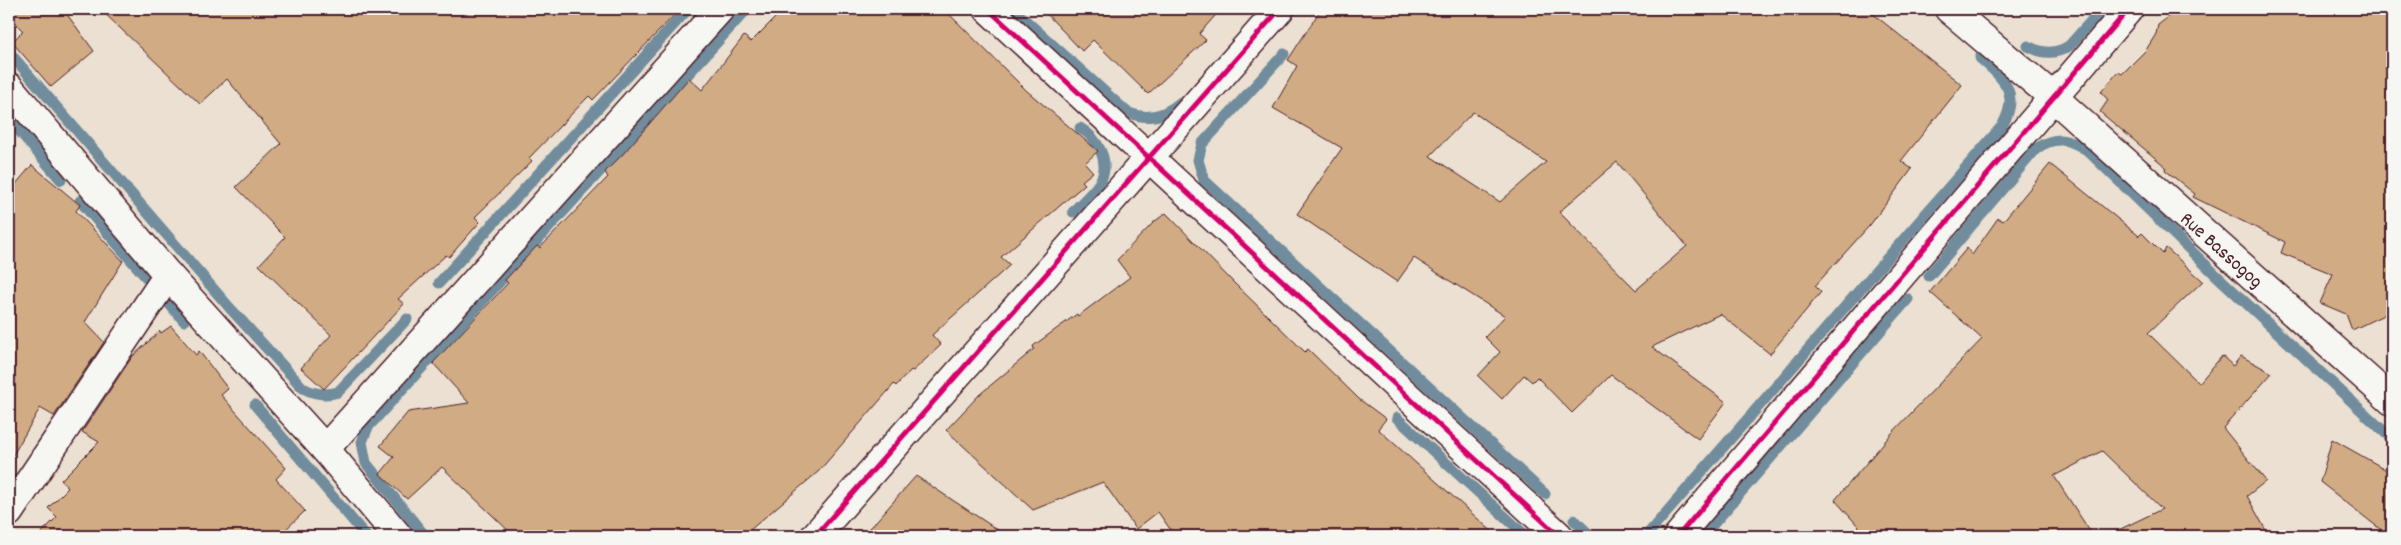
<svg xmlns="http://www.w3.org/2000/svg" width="2401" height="545" font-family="Dekko,sans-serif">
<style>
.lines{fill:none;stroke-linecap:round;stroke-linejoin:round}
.stream{stroke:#6f8c9d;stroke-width:11}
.building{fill:#d1ab83;stroke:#4a1f2b;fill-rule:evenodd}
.minor-casing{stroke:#4a1f2b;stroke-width:31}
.minor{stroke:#f6f6f2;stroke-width:28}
.cycleway-casing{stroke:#f6f6f2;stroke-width:8}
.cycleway{stroke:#d6006c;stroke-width:5}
.labels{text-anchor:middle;stroke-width:4;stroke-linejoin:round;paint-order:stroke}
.street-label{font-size:20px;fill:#4a1f2b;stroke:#f6f6f2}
</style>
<rect width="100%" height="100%" fill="#ebe0d1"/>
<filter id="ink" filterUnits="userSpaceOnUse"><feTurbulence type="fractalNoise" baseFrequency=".02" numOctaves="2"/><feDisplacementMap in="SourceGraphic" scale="10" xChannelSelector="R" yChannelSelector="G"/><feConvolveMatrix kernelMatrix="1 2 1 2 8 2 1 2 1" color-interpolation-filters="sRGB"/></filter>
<g filter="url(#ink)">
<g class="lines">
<!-- stream -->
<g class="stream">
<path d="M 1013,9 L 1127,112 C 1147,121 1165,116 1181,102"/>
<path d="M 2028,46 C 2042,54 2055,55 2069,46 L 2102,9"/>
<path d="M 9,52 L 229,307 L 303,388 C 314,394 325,396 338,392 L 407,319"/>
<path d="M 1284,54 L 1202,144 L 1198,160 L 1204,180 L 1545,494"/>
<path d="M 9,119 L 61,180"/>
<path d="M 80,201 L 184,321"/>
<path d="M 1073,212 C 1082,202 1093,193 1100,182 C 1111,162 1098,138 1080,128"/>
<path d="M 1929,276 L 2036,149 C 2055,135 2069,139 2087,150 L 2215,274 L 2392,439"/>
<path d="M 439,283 L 688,9"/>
<path d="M 255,405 L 366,536"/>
<path d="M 1397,418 L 1526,536"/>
<path d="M 1574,520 L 1591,536"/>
<path d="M 425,536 L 366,463 L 362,442 L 368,427 L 747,9"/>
<path d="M 1646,536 L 2002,126 C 2021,93 2004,79 1980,58"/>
<path d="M 1703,536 L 1908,299"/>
</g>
</g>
<!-- building -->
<g class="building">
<path d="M 9,9 L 63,9 L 94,51 L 51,87 L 12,42 L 23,31 L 9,17 Z"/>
<path d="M 100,9 L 680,9 L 593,100 L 589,96 L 529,158 L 532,161 L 475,217 L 480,222 L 449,257 L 446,255 L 398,299 L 404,304 L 324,389 L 301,368 L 331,335 L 259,265 L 285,237 L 236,187 L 281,144 L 227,79 L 200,104 Z"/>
<path d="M 784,9 L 944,9 L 1027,91 L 1098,151 L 1085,163 L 1093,172 L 1082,181 L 1085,184 L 1001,257 L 1010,265 L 932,335 L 941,345 L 913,371 L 911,370 L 896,386 L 894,384 L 819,471 L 743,536 L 514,536 L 442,467 L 407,499 L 380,474 L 394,457 L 380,446 L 408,412 L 469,403 L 433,363 L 508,283 L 505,280 L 537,246 L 540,248 L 608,177 L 605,172 L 623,154 L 689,78 L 702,90 L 744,36 L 751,42 Z"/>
<path d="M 1042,9 L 1221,9 L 1199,34 L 1206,40 L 1148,94 L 1093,40 L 1082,51 Z"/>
<path d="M 1321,9 L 1867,9 L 1962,85 L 1901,161 L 1912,169 L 1870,225 L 1815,286 L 1821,292 L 1770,354 L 1720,314 L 1652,347 L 1726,402 L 1698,439 L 1611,375 L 1572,413 L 1537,377 L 1532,382 L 1524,375 L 1502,399 L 1478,376 L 1500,352 L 1485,337 L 1505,316 L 1414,258 L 1397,282 L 1297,214 L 1342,148 L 1273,108 L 1297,66 L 1288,60 ZM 1473,112 L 1546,162 L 1500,202 L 1430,156 ZM 1617,162 L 1687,246 L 1636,290 L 1559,212 Z"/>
<path d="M 2173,9 L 2392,9 L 2392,311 L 2352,330 L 2346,314 L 2320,303 L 2333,274 L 2281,253 L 2285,242 L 2193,197 L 2195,194 L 2165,170 L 2166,167 L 2100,112 L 2108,100 L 2101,92 L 2118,72 L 2122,74 L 2146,50 L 2156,34 L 2158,25 L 2167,18 Z"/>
<path d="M 2050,164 L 2139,236 L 2142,233 L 2163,254 L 2166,248 L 2203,281 L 2148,333 L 2199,383 L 2222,356 L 2233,366 L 2241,356 L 2272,373 L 2223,428 L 2266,481 L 2247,496 L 2269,536 L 2106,536 L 2162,509 L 2102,451 L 2054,476 L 2093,536 L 1867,536 L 1835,500 L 1892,433 L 1982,339 L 1930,292 L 1967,248 L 1972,255 L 1998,218 L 2003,221 Z"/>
<path d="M 32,165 L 80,205 L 76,211 L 123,261 L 85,322 L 104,342 L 54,416 L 40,408 L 9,462 L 9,192 Z"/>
<path d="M 1166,213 L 1233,282 L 1305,352 L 1308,349 L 1359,399 L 1386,419 L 1378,429 L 1497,536 L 1175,536 L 1158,512 L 1136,529 L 1103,482 L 1033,510 L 946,430 L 979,395 L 1034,349 L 1033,346 L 1077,314 L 1078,316 L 1130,277 L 1117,260 L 1154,222 Z"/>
<path d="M 171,326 L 196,355 L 199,351 L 228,389 L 221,395 L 286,468 L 276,479 L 305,511 L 279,536 L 38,536 L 57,517 L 48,508 L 68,488 L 61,480 L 99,442 L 82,432 L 132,357 L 160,331 L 161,333 Z"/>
<path d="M 2332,439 L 2392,473 L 2392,536 L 2389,536 L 2320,482 Z"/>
<path d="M 916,476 L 1007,536 L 863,536 Z"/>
</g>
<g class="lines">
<defs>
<g id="minor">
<path d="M 988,9 L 1559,536"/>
<path id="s1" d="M 1949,9 L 2053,97 L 2392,401"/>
<path d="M 9,87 L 168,275 L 325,449 L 398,536"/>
<path d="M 325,449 L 720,9"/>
<path d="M 9,512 L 168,275"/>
<path d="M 815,536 L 1280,9"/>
<path d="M 1678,536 L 2129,9"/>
</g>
</defs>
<!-- minor casing -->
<use href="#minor" class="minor-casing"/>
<!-- minor -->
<use href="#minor" class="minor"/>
<defs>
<g id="cycleway">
<path d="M 988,9 L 1559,536"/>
<path d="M 815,536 L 1280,9"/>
<path d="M 1678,536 L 2129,9"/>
</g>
</defs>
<!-- cycleway casing -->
<use href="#cycleway" class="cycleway-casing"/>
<!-- cycleway -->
<use href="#cycleway" class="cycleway"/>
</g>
</g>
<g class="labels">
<!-- street labels -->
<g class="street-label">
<text dy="7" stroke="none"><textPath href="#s1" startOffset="364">Rue Bassogog</textPath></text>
</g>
</g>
<!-- margin -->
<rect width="2401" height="545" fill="none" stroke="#f6f6f2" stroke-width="30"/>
<rect x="15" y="15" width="2371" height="515" fill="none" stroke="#4a1f2b" stroke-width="2" filter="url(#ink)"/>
</svg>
